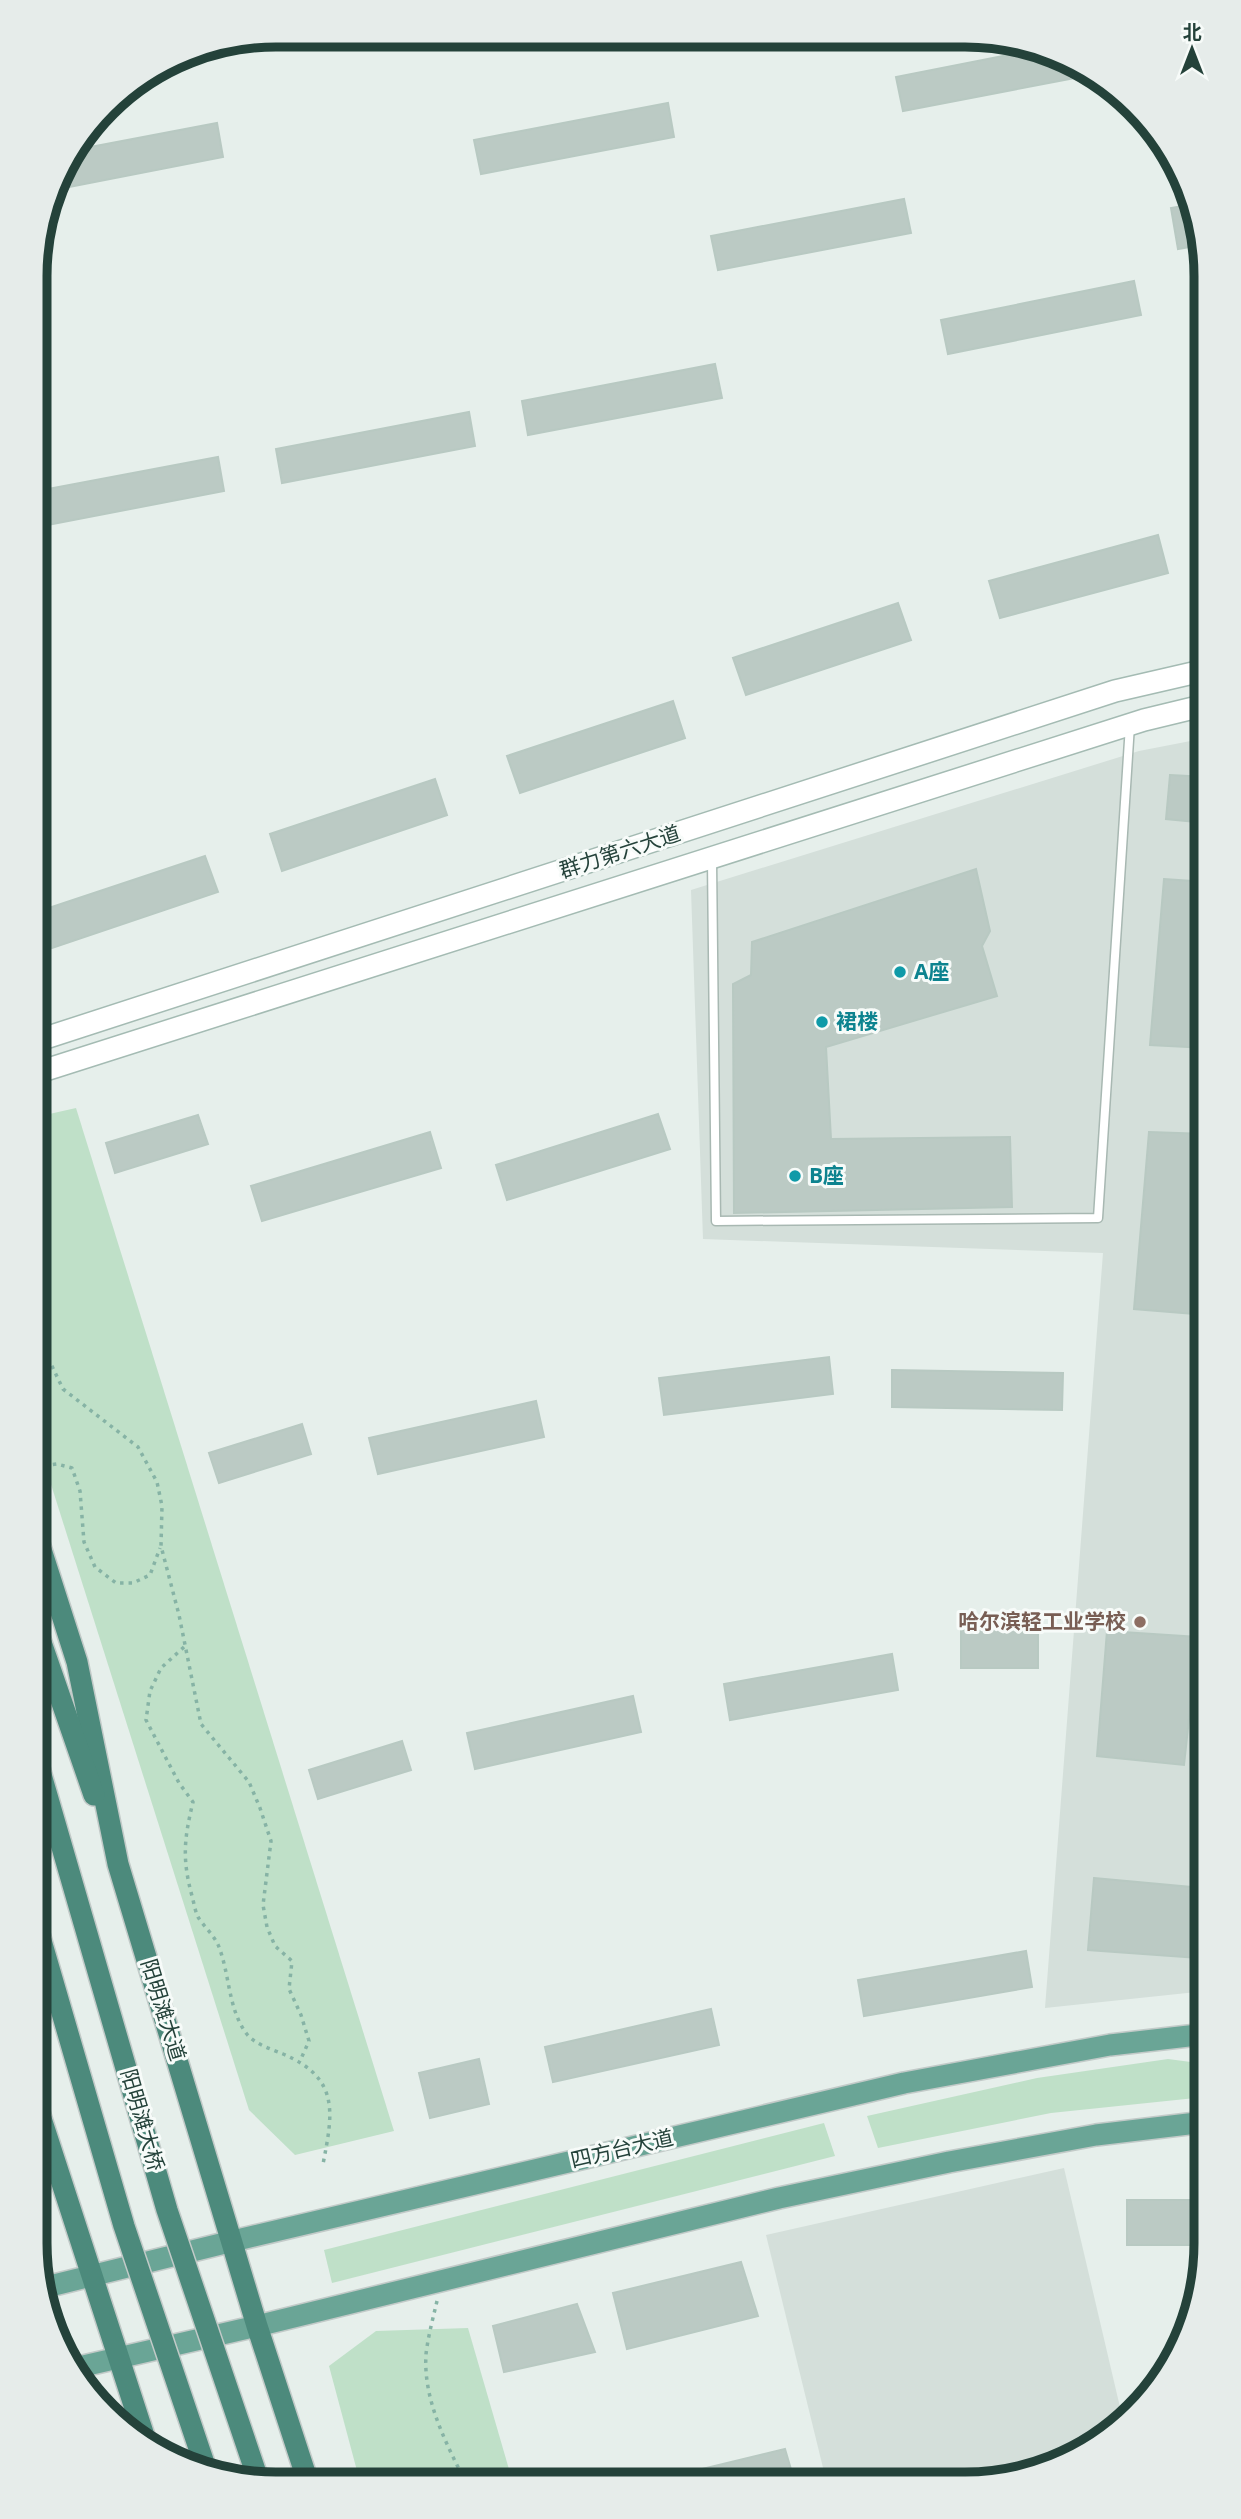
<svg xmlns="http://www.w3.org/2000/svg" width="1241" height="2519" font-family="'Open Sans','Noto Sans SC',sans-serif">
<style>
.built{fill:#d4dfda}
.green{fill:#bfe0c8}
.building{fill:#bbcac4;stroke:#b8c9c2;stroke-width:2}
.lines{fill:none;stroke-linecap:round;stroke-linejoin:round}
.service-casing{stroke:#a8b8b2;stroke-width:11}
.secondary-casing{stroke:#a4bbb3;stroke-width:24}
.primary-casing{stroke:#c2cac8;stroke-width:24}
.trunk-casing{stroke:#c2cac8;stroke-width:24}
.path{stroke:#86b3a5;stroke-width:3.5;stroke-dasharray:3.5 5;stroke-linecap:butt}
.service{stroke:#fff;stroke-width:8}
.secondary{stroke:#fff;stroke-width:21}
.primary{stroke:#6aa596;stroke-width:21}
.trunk{stroke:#4c8a7c;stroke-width:21}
.trunk-bridge-casing{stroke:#c2cac8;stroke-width:24;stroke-linecap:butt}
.trunk-bridge{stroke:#4c8a7c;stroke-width:21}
.culture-dot{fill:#0f9aa8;stroke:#f7fbf9;stroke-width:2.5}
.education-dot{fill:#8d6e63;stroke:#f7fbf9;stroke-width:2.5}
.labels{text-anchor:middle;stroke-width:6;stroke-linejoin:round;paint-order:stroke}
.street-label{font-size:21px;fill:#24423a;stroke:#f7fbf9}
.culture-label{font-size:21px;font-weight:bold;fill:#0d838f;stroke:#f7fbf9;text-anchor:start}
.education-label{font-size:21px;font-weight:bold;fill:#785e54;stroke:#f7fbf9;text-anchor:end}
.rim{fill:none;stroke:#24423a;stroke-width:9}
</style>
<rect width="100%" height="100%" fill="#e6efeb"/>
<!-- built -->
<g class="built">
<path d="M 1206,738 L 1206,1991 L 1045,2008 L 1103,1253 L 703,1239 L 691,890 L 1139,751 Z"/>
<path d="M 1064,2168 L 1123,2420 L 1099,2443 L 1042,2471 L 964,2484 L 827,2484 L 766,2235 Z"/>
</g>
<!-- green -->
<g class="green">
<path d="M 76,1108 L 394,2131 L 295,2155 L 249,2110 L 36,1437 L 36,1117 Z"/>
<path d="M 1168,2059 L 1206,2064 L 1205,2097 L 1051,2113 L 878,2148 L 867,2116 L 1037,2078 Z"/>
<path d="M 824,2123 L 835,2156 L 332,2283 L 324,2250 Z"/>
<path d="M 468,2328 L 513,2483 L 360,2482 L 329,2366 L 376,2331 Z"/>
</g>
<!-- building -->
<g class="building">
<path d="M 1033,50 L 1085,76 L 903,111 L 896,77 Z"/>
<path d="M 668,103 L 674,137 L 481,174 L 474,140 Z"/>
<path d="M 217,123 L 223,157 L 54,190 L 60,169 L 75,150 Z"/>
<path d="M 904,199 L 911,233 L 718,270 L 711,236 Z"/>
<path d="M 1194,204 L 1201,245 L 1178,249 L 1171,208 Z"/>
<path d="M 1134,281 L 1141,315 L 948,354 L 941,320 Z"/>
<path d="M 715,364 L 722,398 L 528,435 L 522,401 Z"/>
<path d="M 469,412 L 475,446 L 282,483 L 276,449 Z"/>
<path d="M 218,457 L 224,491 L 37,527 L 37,491 Z"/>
<path d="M 1158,535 L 1168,573 L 1000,618 L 989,581 Z"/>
<path d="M 898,603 L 911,640 L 746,695 L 733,658 Z"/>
<path d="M 673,701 L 685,738 L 520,793 L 507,756 Z"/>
<path d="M 1170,775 L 1206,777 L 1206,823 L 1166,819 Z"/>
<path d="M 435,779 L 447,815 L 282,871 L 270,834 Z"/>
<path d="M 205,856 L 218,892 L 52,948 L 40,911 Z"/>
<path d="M 976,869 L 990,931 L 982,946 L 997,996 L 826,1047 L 831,1139 L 1010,1137 L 1012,1207 L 734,1213 L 733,984 L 751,975 L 752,942 Z"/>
<path d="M 1164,879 L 1206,882 L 1206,931 L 1200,997 L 1206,997 L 1206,1048 L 1150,1045 Z"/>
<path d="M 658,1114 L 670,1149 L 507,1200 L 496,1165 Z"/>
<path d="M 198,1115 L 208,1144 L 115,1173 L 106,1143 Z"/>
<path d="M 430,1132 L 441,1168 L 262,1221 L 251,1186 Z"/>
<path d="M 1149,1132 L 1206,1134 L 1206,1315 L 1134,1309 Z"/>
<path d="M 829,1357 L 833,1394 L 664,1415 L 659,1378 Z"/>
<path d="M 892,1370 L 1063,1373 L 1062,1410 L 892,1407 Z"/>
<path d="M 536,1401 L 544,1437 L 378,1474 L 369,1438 Z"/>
<path d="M 302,1424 L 311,1454 L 219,1483 L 209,1453 Z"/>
<rect x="961" y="1630" width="77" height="38"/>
<path d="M 1107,1631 L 1198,1637 L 1184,1765 L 1097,1756 Z"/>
<path d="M 892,1654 L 898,1690 L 730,1720 L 724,1684 Z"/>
<path d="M 633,1696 L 641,1732 L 475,1769 L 467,1733 Z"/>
<path d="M 402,1741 L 411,1770 L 318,1799 L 309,1770 Z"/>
<path d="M 1094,1878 L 1202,1888 L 1198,1958 L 1088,1950 Z"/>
<path d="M 1026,1951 L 1032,1987 L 864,2016 L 858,1980 Z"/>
<path d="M 711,2009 L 719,2045 L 553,2082 L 545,2047 Z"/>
<path d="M 479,2059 L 489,2104 L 430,2118 L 419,2073 Z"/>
<rect x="1127" y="2200" width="78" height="45"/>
<path d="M 741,2262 L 758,2316 L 627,2349 L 613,2293 Z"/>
<path d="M 577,2304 L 595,2352 L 504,2372 L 493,2326 Z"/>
<path d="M 785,2449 L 795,2483 L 670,2483 L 669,2477 Z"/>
</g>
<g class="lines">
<defs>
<path id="service" d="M 712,861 L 716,1221 L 1098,1218 L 1130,725"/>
<g id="secondary">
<path d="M 36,1041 L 1115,691 L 1206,670"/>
<path d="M 36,1073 L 1144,720 L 1206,705"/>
</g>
<g id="primary">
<path d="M 42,2288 L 233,2241 L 904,2083 L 1110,2045 L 1206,2034"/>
<path d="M 79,2367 L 257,2326 L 779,2198 L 949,2162 L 1096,2135 L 1205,2122"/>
</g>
<g id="trunk">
<path d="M 36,1534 L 77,1662 L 118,1864 L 257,2326 L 308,2482"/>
<path d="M 36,1628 L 94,1795"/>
<path d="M 35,2100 L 146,2442"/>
</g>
</defs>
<!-- service casing -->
<use href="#service" class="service-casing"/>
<!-- secondary casing -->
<use href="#secondary" class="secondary-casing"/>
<!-- primary casing -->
<use href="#primary" class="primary-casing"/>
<!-- trunk casing -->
<use href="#trunk" class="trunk-casing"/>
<!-- path -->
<g class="path">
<path d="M 36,1346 L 50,1362 L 63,1389 L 138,1447 L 157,1482 L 162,1506 L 161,1546 L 179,1615 L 201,1724 L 249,1782 L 260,1808 L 271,1841 L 263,1905 L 267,1927 L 275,1946 L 292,1961 L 289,1989 L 301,2015 L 309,2041 L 300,2061"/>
<path d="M 36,1467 L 57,1464 L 72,1468 L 80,1491 L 84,1542 L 95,1567 L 116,1583 L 133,1583 L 150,1575 L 160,1548"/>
<path d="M 184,1647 L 161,1668 L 150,1691 L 146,1720 L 179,1783 L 193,1802 C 184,1839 182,1859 192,1896 C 194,1903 195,1911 198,1917 C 204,1927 215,1936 219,1947 C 230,1976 228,2008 246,2033 C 254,2044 271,2049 283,2054 C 340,2078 333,2113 323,2164"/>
<path d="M 437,2301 C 433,2318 428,2337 426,2354 C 423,2400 446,2443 466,2483"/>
</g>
<!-- service -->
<use href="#service" class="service"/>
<!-- secondary -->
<use href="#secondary" class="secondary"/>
<!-- primary -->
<use href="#primary" class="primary"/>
<!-- trunk -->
<use href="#trunk" class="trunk"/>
<defs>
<g id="trunk-bridge">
<path d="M 35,1754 L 167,2210 L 259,2482"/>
<path d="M 35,1920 L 124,2226 L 207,2472"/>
</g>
</defs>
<!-- trunk-bridge casing -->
<use href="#trunk-bridge" class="trunk-bridge-casing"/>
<!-- trunk-bridge -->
<use href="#trunk-bridge" class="trunk-bridge"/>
</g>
<!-- markers -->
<g class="culture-dot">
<circle cx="900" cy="972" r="7"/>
<circle cx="822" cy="1022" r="7"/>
<circle cx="795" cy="1176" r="7"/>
</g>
<circle class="education-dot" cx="1140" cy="1622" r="7"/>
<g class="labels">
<!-- street labels -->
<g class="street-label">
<text transform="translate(620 852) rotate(-18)" y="7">群力第六大道</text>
<text transform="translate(163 2010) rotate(73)" y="7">阳明滩大道</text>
<text transform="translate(142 2120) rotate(74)" y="7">阳明滩大桥</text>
<text transform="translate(622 2149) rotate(-13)" y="7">四方台大道</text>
</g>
<!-- culture labels -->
<g class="culture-label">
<text x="914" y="979">A座</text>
<text x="836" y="1029">裙楼</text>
<text x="809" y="1183">B座</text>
</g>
<!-- education labels -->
<g class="education-label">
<text x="1126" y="1629">哈尔滨轻工业学校</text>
</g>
</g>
<!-- crop -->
<path d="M0 0H1241V2519H0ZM276 47H965A229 229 0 0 1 1194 276V2243A229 229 0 0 1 965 2472H276A229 229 0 0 1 47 2243V276A229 229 0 0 1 276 47Z" fill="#e6ecea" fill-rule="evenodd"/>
<path class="rim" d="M276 47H965A229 229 0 0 1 1194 276V2243A229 229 0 0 1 965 2472H276A229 229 0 0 1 47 2243V276A229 229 0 0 1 276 47Z"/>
<!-- north arrow -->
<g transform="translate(1192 49)" stroke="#f7fbf9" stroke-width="5" paint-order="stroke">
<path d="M0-5L12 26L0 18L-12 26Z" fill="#24423a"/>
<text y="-10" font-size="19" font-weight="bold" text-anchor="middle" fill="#24423a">北</text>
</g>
</svg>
